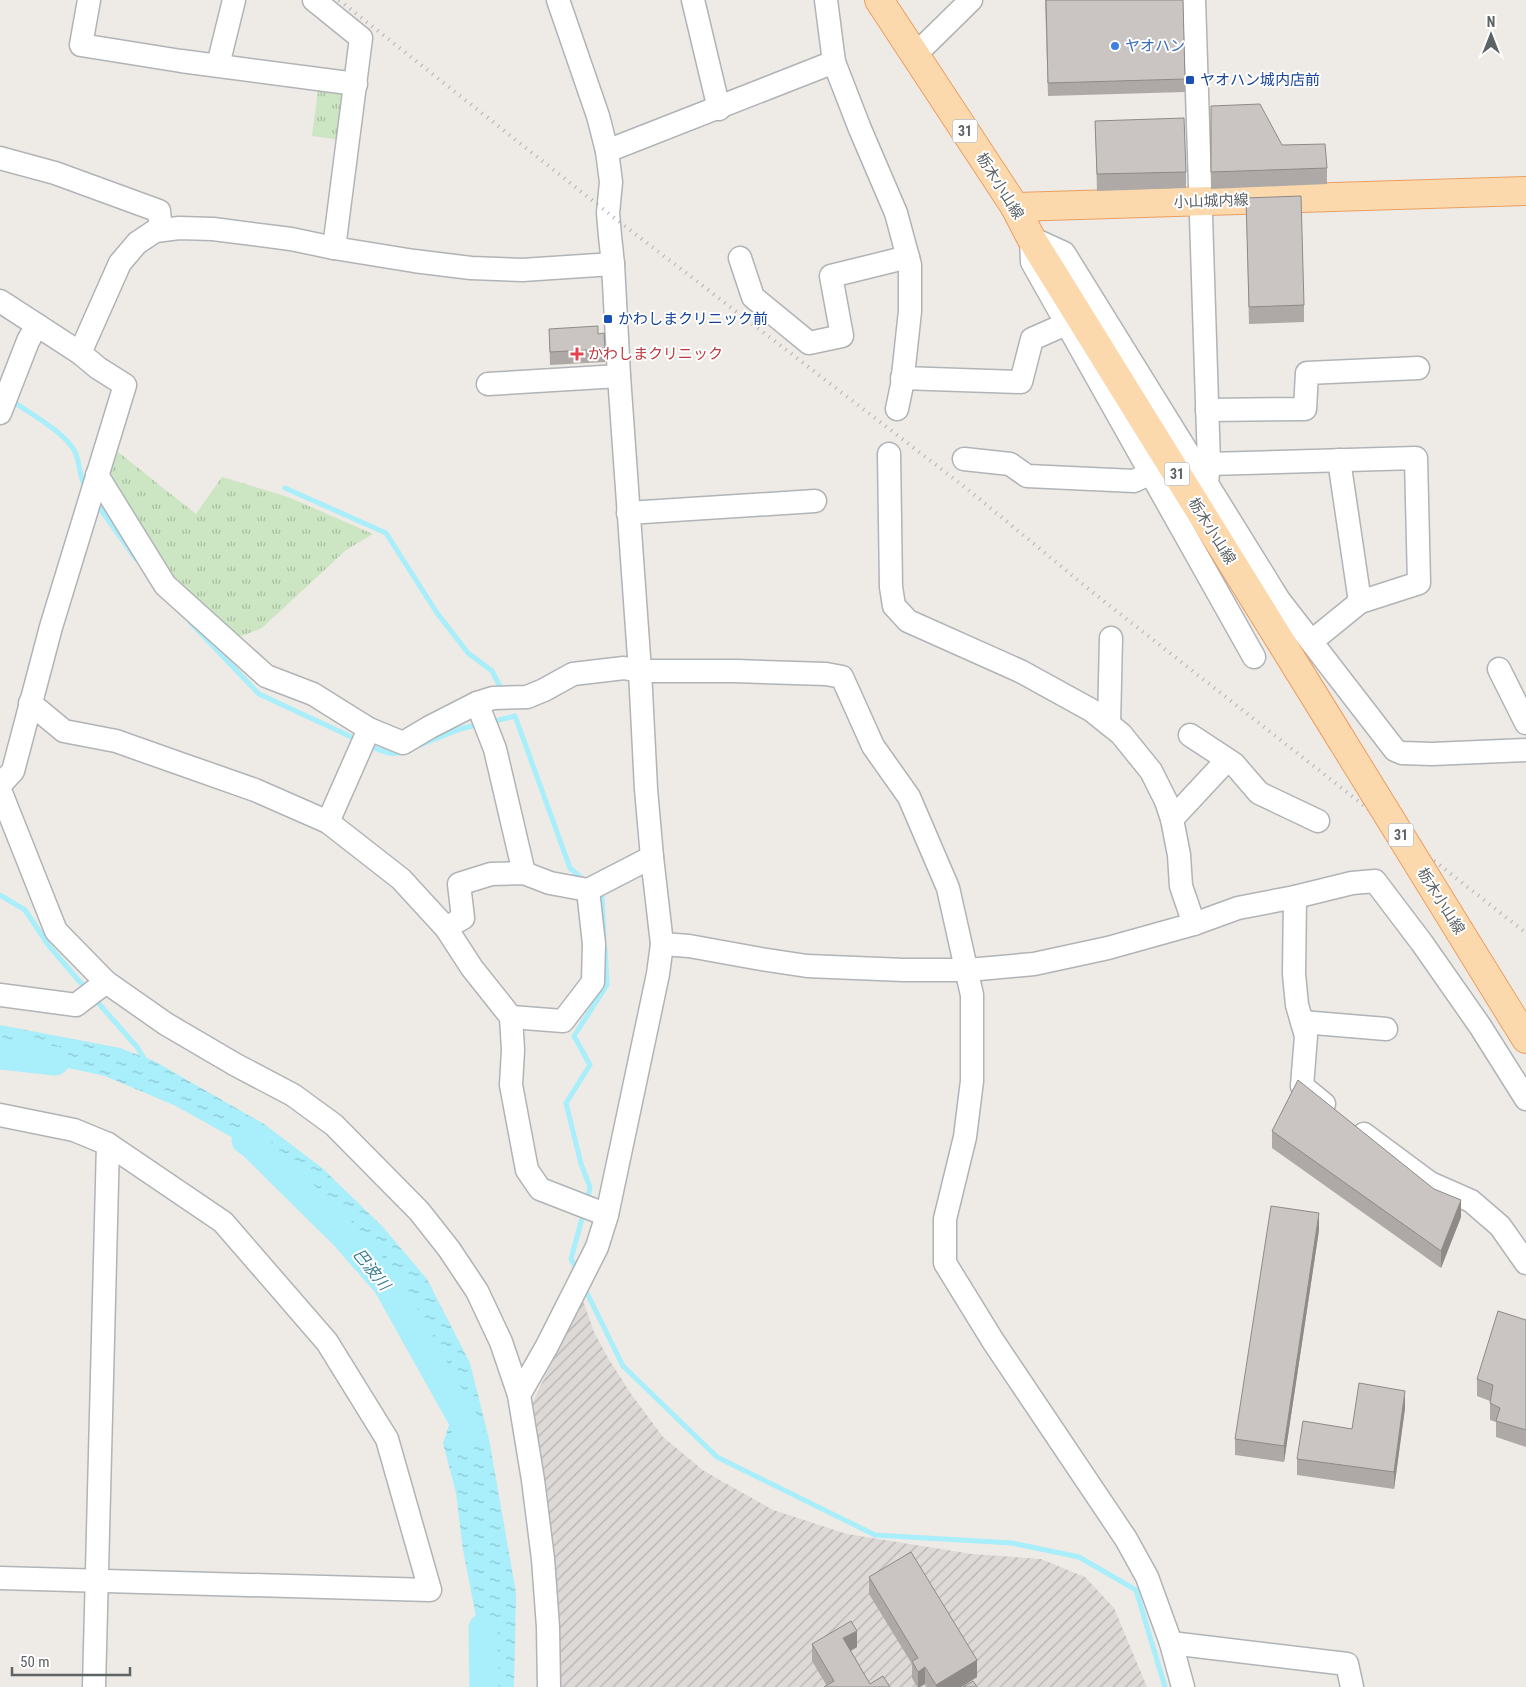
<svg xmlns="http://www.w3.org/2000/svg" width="1526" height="1687" font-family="'Roboto Condensed','Noto Sans JP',sans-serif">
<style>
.industrial{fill:url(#industrial-furrows)}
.park{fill:url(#park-tufts)}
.water{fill:url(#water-ripples)}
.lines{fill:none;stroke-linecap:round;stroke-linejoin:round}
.stream{stroke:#a8eefb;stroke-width:5}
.river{stroke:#a8eefb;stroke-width:29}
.minor-casing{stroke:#b0b4b7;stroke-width:25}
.major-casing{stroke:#ec9e61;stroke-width:30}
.minor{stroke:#fff;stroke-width:22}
.major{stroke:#fcd9ad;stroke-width:28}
.rail{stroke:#b1b2b3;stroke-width:4;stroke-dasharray:1 6;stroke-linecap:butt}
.major-bridge-casing{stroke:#ec9e61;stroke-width:30;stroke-linecap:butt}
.major-bridge{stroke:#fcd9ad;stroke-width:28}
.wall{fill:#aea9a7}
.shaded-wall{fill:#8d8a88}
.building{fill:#cac5c2;stroke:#8d8a88}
.shop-dot{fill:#3f7fe0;stroke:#fff;stroke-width:2}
.transit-dot{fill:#1a4fb4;stroke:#fff;stroke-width:2}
.health-dot{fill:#e0444e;stroke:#fff;stroke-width:2}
.labels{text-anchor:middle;stroke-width:4;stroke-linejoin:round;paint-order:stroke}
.shield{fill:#fff;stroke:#8e9193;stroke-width:1}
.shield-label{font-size:14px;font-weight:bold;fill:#5d6265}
.shop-label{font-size:15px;fill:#366cbe;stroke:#fff;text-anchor:start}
.transit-label{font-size:15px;fill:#164399;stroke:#fff;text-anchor:start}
.street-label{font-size:15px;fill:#5d6265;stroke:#fff}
.health-label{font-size:15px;fill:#be3a42;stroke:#fff;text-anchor:start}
.water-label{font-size:16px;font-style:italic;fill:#3c7e94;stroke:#fff}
</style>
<defs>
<pattern id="industrial-furrows" width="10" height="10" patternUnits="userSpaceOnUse" patternTransform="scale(1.25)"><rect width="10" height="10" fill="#ddd9d7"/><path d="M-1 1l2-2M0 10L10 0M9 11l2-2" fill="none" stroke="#b6b3b2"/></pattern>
<pattern id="park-tufts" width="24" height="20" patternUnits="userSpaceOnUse" patternTransform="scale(1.25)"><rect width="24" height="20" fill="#cce5c2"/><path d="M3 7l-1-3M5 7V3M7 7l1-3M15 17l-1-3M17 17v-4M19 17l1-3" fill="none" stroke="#a9bda1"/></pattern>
<pattern id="water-ripples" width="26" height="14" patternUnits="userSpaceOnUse" patternTransform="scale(1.25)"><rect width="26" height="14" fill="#a8eefb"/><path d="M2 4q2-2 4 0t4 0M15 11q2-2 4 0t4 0" fill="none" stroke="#8cc4cf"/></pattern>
</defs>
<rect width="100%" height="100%" fill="#eeeae5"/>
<!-- industrial -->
<path class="industrial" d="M 582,1298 L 594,1332 L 608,1358 L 631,1394 L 663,1437 L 704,1471 L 773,1510 L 847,1534 L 972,1554 L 1041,1559 L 1085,1577 L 1114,1608 L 1147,1687 L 553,1687 L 530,1408 Z"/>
<!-- park -->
<g class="park">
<path d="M 319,83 L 348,87 L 341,140 L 312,136 Z"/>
<path d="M 113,448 L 196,514 L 222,477 L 288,497 L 373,534 L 346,550 L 262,628 L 236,638 L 172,582 L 102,474 Z"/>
</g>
<!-- water -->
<path class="water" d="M 0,1025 L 120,1048 L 154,1061 L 264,1124 L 322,1168 L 382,1226 L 427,1279 L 470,1363 L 489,1439 L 516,1593 L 514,1687 L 486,1687 L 480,1637 L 463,1550 L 456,1493 L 443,1443 L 451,1419 L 452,1382 L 430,1338 L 395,1277 L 360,1234 L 309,1191 L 233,1138 L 176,1106 L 105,1076 L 0,1053 Z"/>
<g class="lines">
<!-- stream -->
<g class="stream">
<path d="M 11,400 C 30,414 62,430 74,450 C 81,462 78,478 87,490"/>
<path d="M 285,488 L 386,533 L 437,613 L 468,653 L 492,671 L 503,692"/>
<path d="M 96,503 L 136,559"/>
<path d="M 190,622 L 259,694 L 358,740"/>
<path d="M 491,722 L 515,716 L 570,868 L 586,882"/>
<path d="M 368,745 C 380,750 390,756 403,752"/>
<path d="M 420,745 L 460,729 L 480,724"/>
<path d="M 598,892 L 602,896 L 604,937"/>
<path d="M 0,895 L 25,910 L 49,946 L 86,989"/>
<path d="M 93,997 L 137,1047 L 145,1060"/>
<path d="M 587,1201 L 590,1187 L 581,1164 L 566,1103 L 590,1065 L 574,1036 L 607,985 L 605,948"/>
<path d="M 578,1272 L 571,1259 L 584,1211"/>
<path d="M 584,1287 L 623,1366 L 717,1457 L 875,1535 L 1012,1543 L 1079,1557 L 1136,1590 L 1165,1687"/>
</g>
<!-- river -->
<g class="river">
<path d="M 0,1055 L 55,1061"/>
<path d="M 246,1140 L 253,1145 L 344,1235 L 387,1284 L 468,1429 L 469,1434"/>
<path d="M 483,1628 L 484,1687"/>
</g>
<defs>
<g id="minor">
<path d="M 89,0 L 81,45 L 181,61 L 356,84"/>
<path d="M 314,0 L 361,38 L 334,248"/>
<path d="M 693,0 L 719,109"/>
<path d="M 826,0 L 834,62 L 860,129 L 896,213 L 910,265 L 910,311 L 902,385 L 897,409"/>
<path d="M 1194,0 L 1209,464 L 1207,482"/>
<path d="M 915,55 L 971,0"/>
<path d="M 218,65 L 234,0"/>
<path d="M 607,151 L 834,62"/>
<path d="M 0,158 L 55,173 L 159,211 L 161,230"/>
<path d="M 740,258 L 753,297 L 809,343 L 842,336 L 831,276 L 908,257"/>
<path d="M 0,301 L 80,353 L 98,368 L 125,385 L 51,627 L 13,771 L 0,785"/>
<path d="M 80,353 L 120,263 L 137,243 L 155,231 L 179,228 L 213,229 L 291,239 L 334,248 L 414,261 L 471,268 L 522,270 L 613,264"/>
<path d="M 902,378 L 1021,382 L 1032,339 L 1066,324"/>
<path d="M 488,384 L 619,376"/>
<path d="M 1207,410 L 1305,409 L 1307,373 L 1418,368"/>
<path d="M 0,413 L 28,341 L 37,325"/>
<path d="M 889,454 L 891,587 L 894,606 L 908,621 L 1020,671 L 1091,710 L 1121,734 L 1151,771 L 1166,801 L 1172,819 L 1179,855 L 1181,886 L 1194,924"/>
<path d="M 964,459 L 1010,464 L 1027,476 L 1134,481 L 1151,473"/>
<path d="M 1339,460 L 1360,602"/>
<path d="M 1209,464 L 1416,458 L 1419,583 L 1360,602 L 1312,641"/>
<path d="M 97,475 L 165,585 L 266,676 L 313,694 L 369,729 L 403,743 L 430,727 L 477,703 L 493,698 L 527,697 L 544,690 L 573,674 L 624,668 L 640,671 L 735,671 L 826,674 L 842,677 L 873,746 L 909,797 L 948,888 L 972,995 L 972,1081 L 965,1137 L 945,1219 L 945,1263 L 993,1341 L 1126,1539 L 1147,1577 L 1171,1643 L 1183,1687"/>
<path d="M 628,513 L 815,501"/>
<path d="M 1254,657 L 1032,262 L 1031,238 L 1064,253 L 1279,600 L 1395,750 L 1402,753 L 1432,754 L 1526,750"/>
<path d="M 1499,669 L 1526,723"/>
<path d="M 30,703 L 64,731 L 116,741 L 181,764 L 255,790 L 328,822 L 401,879 L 446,928 L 472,968 L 511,1017 L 513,1050 L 511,1085 L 527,1170 L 540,1189 L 607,1215"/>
<path d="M 477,703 L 495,749 L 524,873"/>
<path d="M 1109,724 L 1111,638"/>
<path d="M 1190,735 L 1234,764 L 1259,793 L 1318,821"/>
<path d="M 0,790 L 56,931 L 106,982 L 166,1024 L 236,1065 L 293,1095 L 334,1125 L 419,1211 L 449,1249 L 477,1291 L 501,1342 L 519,1395"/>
<path d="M 1172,819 L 1227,760"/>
<path d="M 328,822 L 369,729"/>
<path d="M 1295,897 L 1294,974 L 1297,1005 L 1306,1036 L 1302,1086 L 1324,1104"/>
<path d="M 446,928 L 463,918 L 459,884 L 491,874 L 524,873 L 550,883 L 588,890 L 652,857"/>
<path d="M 662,944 L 689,946 L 761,959 L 807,966 L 904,970 L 968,970 L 1034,964 L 1108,948 L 1194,924 L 1238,908 L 1295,897 L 1352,883 L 1375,881 L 1422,943 L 1480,1026 L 1526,1099"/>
<path d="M 0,995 L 76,1005 L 106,982"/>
<path d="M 511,1017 L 563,1021 L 593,982 L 594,944 L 588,890"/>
<path d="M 1302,1022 L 1386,1029"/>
<path d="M 0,1115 L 74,1130 L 108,1144 L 223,1222 L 327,1342 L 387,1439 L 430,1590 L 0,1578"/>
<path d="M 1364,1134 L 1430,1183 L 1471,1201 L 1500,1226 L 1526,1263"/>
<path d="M 1171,1643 L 1347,1664 L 1352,1687"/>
<path d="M 94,1687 L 108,1144"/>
<path d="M 549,1687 L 548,1627 L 543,1559 L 533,1480 L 519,1395 L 547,1346 L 597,1247 L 607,1215 L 658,974 L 662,944 L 652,857 L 646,789 L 640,671 L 619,376 L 613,264 L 610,236 L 608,213 L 611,182 L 607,151 L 598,116 L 558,0"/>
</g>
<g id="major">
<path d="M 879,0 L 1015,207 L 1031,238 L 1341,739"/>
<path d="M 1015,207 L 1526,191"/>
<path d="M 1460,932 L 1526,1039"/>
</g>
</defs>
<!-- minor casing -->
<use href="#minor" class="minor-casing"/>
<!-- major casing -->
<use href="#major" class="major-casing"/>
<!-- minor -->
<use href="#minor" class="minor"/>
<!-- major -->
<use href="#major" class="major"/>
<!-- rail -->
<path class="rail" d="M 339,0 L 608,213 L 966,488 L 1091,591 L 1526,933"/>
<defs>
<path id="major-bridge" d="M 1341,739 L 1460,932"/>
</defs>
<!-- major-bridge casing -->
<use href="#major-bridge" class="major-bridge-casing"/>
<!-- major-bridge -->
<use href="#major-bridge" class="major-bridge"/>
</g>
<!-- wall -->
<g class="wall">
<path d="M 1045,0 L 1183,0 L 1185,92 L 1048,96 Z"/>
<path d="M 1211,106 L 1282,145 L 1327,168 L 1327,184 L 1211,189 Z"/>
<path d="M 1095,121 L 1186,172 L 1186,188 L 1097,191 Z"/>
<path d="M 1246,198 L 1304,305 L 1304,322 L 1249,324 Z"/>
<path d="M 549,329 L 598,334 L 605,349 L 605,362 L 550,365 Z"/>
<path d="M 1272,1131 L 1461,1217 L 1441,1268 L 1272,1148 Z"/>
<path d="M 1319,1230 L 1284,1462 L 1235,1455 L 1235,1439 Z"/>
<path d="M 1526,1320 L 1526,1447 L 1496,1437 L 1496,1422 L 1490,1420 L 1490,1401 L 1477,1396 L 1477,1379 Z"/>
<path d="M 1405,1408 L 1394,1489 L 1297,1475 L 1297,1459 L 1352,1429 Z"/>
<path d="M 869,1577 L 977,1677 L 961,1687 L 927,1687 L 925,1684 L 920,1687 L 917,1687 L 912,1678 L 912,1664 L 869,1594 Z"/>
<path d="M 812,1644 L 857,1647 L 851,1651 L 870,1684 L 890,1687 L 827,1686 L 812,1661 Z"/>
</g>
<!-- shaded-wall -->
<g class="shaded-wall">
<path d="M 1461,1200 L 1461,1217 L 1441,1268 L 1441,1251 Z"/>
<path d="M 1319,1213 L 1319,1230 L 1284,1462 L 1284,1446 Z"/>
<path d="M 1405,1391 L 1405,1408 L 1394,1489 L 1394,1472 Z"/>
<path d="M 857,1631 L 857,1647 L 843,1655 L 843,1638 Z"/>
<path d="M 977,1660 L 977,1677 L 961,1687 L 936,1687 L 936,1685 Z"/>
<path d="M 925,1667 L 925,1684 L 920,1687 L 918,1687 L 918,1672 Z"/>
</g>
<!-- building -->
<g class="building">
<path d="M 1046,0 L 1183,0 L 1185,79 L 1048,83 Z"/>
<path d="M 1260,104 L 1282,145 L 1325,144 L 1327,168 L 1211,172 L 1211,106 Z"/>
<path d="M 1184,118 L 1186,172 L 1097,174 L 1095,121 Z"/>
<path d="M 1301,196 L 1304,305 L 1249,307 L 1246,198 Z"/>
<path d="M 598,326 L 598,334 L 604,333 L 605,349 L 550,352 L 549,329 Z"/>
<path d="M 1298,1080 L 1434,1189 L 1461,1200 L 1441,1251 L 1272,1131 Z"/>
<path d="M 1271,1206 L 1319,1213 L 1284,1446 L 1235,1439 Z"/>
<path d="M 1498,1311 L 1526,1320 L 1526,1430 L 1496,1421 L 1500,1408 L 1490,1403 L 1493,1385 L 1477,1379 Z"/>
<path d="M 1359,1383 L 1405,1391 L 1394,1472 L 1297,1459 L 1303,1421 L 1352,1429 Z"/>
<path d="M 911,1552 L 977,1660 L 936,1685 L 925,1667 L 918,1672 L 912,1661 L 918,1658 L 869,1577 Z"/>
<path d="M 851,1621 L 857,1631 L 843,1638 L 870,1684 L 883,1676 L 890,1687 L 824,1687 L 834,1681 L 812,1644 Z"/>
<path d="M 973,1681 L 977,1687 L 963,1687 Z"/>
</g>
<!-- markers -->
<circle class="shop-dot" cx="1115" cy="46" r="5"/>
<g class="transit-dot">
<rect x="1185" y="75" width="10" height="10" rx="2.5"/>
<rect x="603" y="314" width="10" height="10" rx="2.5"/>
</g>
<path class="health-dot" d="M574.5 346.5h5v5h5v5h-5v5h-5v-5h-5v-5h5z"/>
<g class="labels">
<!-- shield labels -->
<g class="shield">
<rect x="952.5" y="119.5" width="25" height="23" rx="4"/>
<rect x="1164.5" y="462.5" width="25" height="23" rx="4"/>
<rect x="1388.5" y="823.5" width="25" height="23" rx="4"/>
</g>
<g class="shield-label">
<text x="965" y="136">31</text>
<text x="1177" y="479">31</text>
<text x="1401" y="840">31</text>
</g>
<!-- shop labels -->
<g class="shop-label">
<text x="1125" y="51">ヤオハン</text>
</g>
<!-- transit labels -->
<g class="transit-label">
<text x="1200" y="85">ヤオハン城内店前</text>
<text x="618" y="324">かわしまクリニック前</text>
</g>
<!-- street labels -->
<g class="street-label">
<text transform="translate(1000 186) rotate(58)" y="5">栃木小山線</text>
<text transform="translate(1211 201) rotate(-2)" y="5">小山城内線</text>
<text transform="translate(1212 531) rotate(58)" y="5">栃木小山線</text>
<text transform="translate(1441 901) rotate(58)" y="5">栃木小山線</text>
</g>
<!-- health labels -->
<g class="health-label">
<text x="588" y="359">かわしまクリニック</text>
</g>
<!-- water labels -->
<g class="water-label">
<text transform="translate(372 1269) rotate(51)" y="6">巴波川</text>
</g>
</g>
<!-- north arrow -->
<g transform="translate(1491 35)" stroke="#ffffff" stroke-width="4" paint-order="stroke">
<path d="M0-4L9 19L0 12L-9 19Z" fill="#5d6265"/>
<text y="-8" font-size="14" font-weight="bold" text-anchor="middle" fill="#5d6265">N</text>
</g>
<!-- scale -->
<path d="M12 1667v8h118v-8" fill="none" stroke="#5d6265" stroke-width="2.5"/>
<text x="20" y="1667" font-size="15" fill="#5d6265" stroke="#ffffff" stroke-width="4" paint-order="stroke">50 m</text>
</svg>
